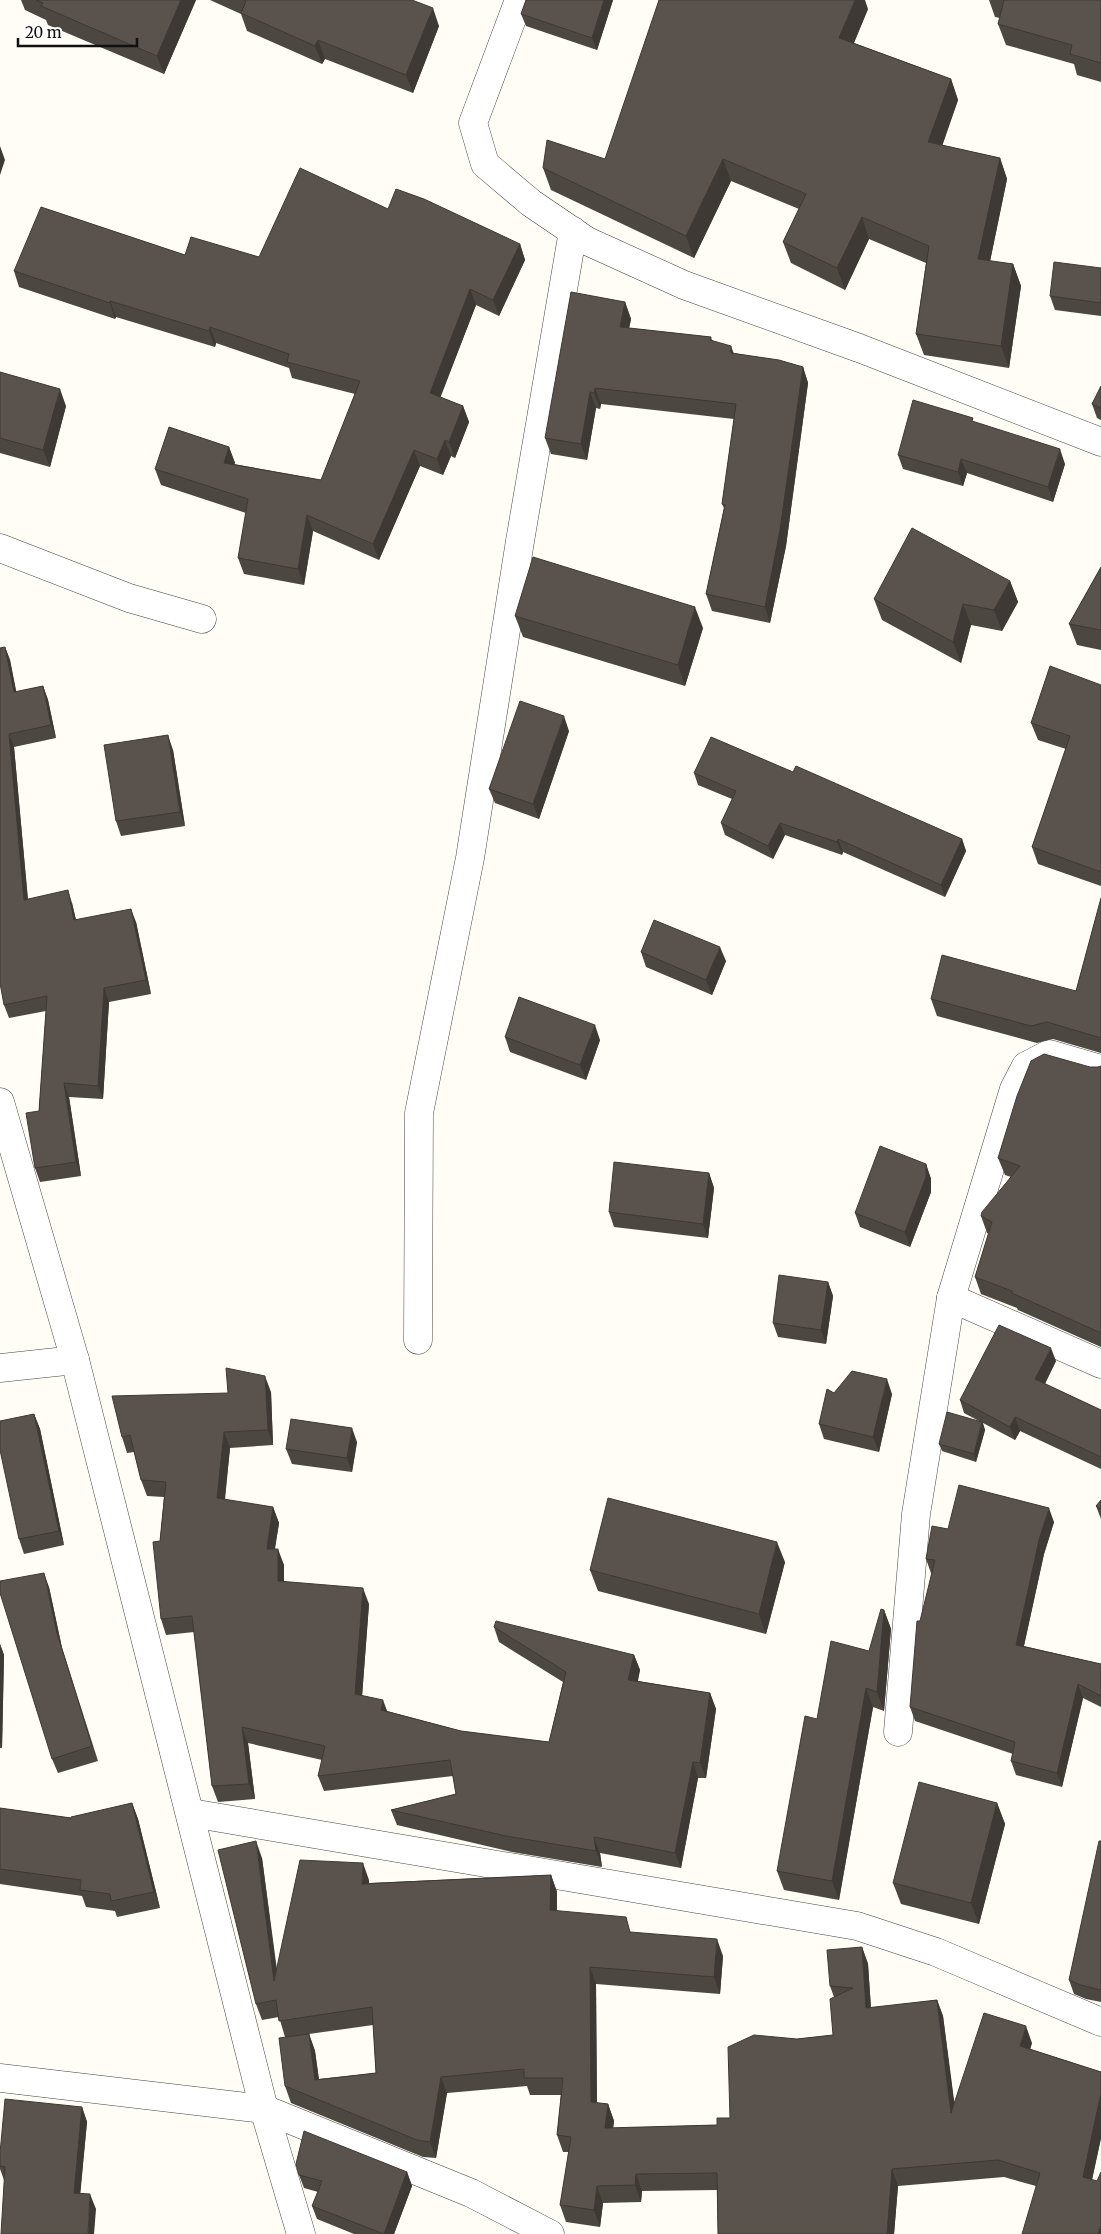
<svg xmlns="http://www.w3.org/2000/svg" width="1101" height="2234" font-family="Merriweather,serif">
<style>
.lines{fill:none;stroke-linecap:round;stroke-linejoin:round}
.minor-casing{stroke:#444;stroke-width:29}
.minor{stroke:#fff;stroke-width:28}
.wall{fill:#4d4742;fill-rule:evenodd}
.shaded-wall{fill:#3f3936}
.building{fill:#5a524d;stroke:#3f3936}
</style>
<rect width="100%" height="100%" fill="#fffdf5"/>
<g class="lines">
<defs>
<g id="minor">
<path d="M 519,0 L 473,123 L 485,164 L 531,203 L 587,241 L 684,285 L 859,348 L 1101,442"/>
<path d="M 0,548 L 129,598 L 202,619"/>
<path d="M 0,1102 L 75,1360 L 264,2109 L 301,2234"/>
<path d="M 951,1298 L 1101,1364"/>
<path d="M 418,1340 L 419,1113 L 470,858 L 520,541 L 573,231"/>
<path d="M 0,1368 L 75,1360"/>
<path d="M 898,1732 L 916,1514 L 951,1298 L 1014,1089 L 1026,1066 L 1049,1054 L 1101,1069"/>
<path d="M 191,1813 L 857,1926 L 936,1952 L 1101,2022"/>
<path d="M 0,2078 L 264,2109 L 471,2193 L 550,2234"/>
</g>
</defs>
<!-- minor casing -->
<use href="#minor" class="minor-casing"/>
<!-- minor -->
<use href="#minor" class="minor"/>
</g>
<!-- wall -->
<g class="wall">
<path d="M 21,0 L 196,0 L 164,74 L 48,25 L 46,20 L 25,10 Z"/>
<path d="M 210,0 L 412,0 L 439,26 L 413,93 L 325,59 L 322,64 L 247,31 L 241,14 Z"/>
<path d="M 526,0 L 613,0 L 597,50 L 526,26 L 521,14 Z"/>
<path d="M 989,0 L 1101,0 L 1101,82 L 1077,75 L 1074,64 L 1006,45 L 998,24 L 1000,18 L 995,17 Z"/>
<path d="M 868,9 L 854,43 L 951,79 L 958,100 L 942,145 L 1000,158 L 1007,179 L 990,261 L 1013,264 L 1021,286 L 1009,368 L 924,355 L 916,334 L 926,263 L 869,239 L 845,290 L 791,263 L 783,242 L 799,209 L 731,181 L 694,258 L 551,190 L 543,168 L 605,159 Z"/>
<path d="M 388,209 L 520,244 L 525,260 L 499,316 L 476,305 L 440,397 L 463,406 L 469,422 L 455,458 L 451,456 L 443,475 L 420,466 L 379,560 L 313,531 L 304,585 L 244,574 L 238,558 L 246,513 L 161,485 L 155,469 L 229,447 L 235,463 L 234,464 L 321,480 L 355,394 L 292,378 L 289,368 L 216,343 L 215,347 L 116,317 L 115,319 L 19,287 L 14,271 L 185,255 L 259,257 Z"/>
<path d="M 1101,268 L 1101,316 L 1055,310 L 1050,296 Z"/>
<path d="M 625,302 L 631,319 L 629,328 L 711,337 L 712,340 L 734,353 L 803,367 L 808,383 L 786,546 L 770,623 L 712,611 L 706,594 L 724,508 L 722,504 L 734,419 L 601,404 L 600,409 L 596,408 L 587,460 L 551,454 L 545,438 Z"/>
<path d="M 0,372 L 66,406 L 50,467 L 0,453 Z"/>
<path d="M 1101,386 L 1101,420 L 1097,418 L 1092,404 Z"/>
<path d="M 974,422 L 1065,464 L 1053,502 L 967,473 L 963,486 L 903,469 L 898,455 Z"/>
<path d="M 1101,567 L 1101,650 L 1077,645 L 1069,624 Z"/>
<path d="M 1010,581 L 1018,602 L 1002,631 L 971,625 L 961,663 L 882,620 L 874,599 Z"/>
<path d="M 515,616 L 703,628 L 685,686 L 523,637 Z"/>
<path d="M 5,647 L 10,660 L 16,692 L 43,686 L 48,700 L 56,738 L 14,747 L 28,899 L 72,903 L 76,920 L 136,922 L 151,994 L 109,1002 L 103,1099 L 69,1097 L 81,1176 L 40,1182 L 35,1168 L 46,1011 L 9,1018 L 4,1005 Z"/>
<path d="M 1101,685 L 1101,886 L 1038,864 L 1032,847 L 1066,749 L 1038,740 L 1031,723 Z"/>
<path d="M 569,731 L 539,819 L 495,803 L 489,789 Z"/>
<path d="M 173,750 L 185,826 L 121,836 L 116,821 Z"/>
<path d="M 694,773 L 962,839 L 966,851 L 945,897 L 843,852 L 842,855 L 785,835 L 773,859 L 725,835 L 721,823 L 732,799 L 698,785 Z"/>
<path d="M 1101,898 L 1101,1053 L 1053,1039 L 1037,1043 L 937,1016 L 931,999 L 1076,991 Z"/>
<path d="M 641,952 L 726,961 L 712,995 L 646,967 Z"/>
<path d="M 505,1037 L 600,1040 L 586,1080 L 510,1052 Z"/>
<path d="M 1101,1066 L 1101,1347 L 1018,1310 L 1017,1308 L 981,1294 L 975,1277 L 989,1234 L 987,1233 L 981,1216 L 1011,1177 L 1005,1175 L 998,1158 L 1090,1067 L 1098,1067 Z"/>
<path d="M 926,1164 L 931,1179 L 931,1192 L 910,1247 L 860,1227 L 855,1213 Z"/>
<path d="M 709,1173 L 714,1188 L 708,1238 L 614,1227 L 609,1212 Z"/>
<path d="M 828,1282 L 833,1296 L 826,1344 L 778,1337 L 773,1323 Z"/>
<path d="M 1056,1361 L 1045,1384 L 1101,1410 L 1101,1469 L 1020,1431 L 1015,1440 L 983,1423 L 985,1430 L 976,1462 L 942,1451 L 939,1444 L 979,1421 L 964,1413 L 960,1400 Z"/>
<path d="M 271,1392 L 273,1445 L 230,1448 L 225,1500 L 273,1507 L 279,1523 L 275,1549 L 284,1565 L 284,1581 L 369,1604 L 362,1696 L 387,1711 L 461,1731 L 549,1742 L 563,1682 L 499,1642 L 494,1627 L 634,1655 L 640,1670 L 638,1681 L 710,1693 L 716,1709 L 706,1778 L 698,1778 L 681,1868 L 600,1853 L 602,1867 L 512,1852 L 397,1825 L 391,1810 L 456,1794 L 453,1776 L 324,1791 L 318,1776 L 322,1760 L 248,1743 L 255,1799 L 218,1802 L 212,1786 L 194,1632 L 166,1635 L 161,1619 L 160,1541 L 164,1497 L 147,1496 L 141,1480 L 134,1452 L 127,1453 L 122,1437 Z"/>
<path d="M 892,1394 L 879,1452 L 824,1439 L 819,1424 Z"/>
<path d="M 34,1414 L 40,1429 L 64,1545 L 24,1554 L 19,1539 Z"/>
<path d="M 357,1442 L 352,1472 L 292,1464 L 286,1449 Z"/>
<path d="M 1101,1500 L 1101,1519 L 1096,1506 Z"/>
<path d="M 1054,1522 L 1044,1554 L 1024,1646 L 1101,1664 L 1101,1707 L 1083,1698 L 1062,1787 L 1016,1775 L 1011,1761 L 1013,1754 L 915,1721 L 910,1707 L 932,1573 L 931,1573 L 926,1559 L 948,1529 Z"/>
<path d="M 785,1562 L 766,1634 L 598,1591 L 590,1570 Z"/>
<path d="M 49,1587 L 62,1648 L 98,1761 L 58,1773 L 52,1759 Z"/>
<path d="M 884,1610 L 891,1629 L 884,1711 L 873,1707 L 839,1900 L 784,1890 L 777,1871 L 869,1651 Z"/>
<path d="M 0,1644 L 4,1655 L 2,1748 L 0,1748 Z"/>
<path d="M 132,1803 L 138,1819 L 160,1908 L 117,1917 L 115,1911 L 86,1907 L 82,1896 L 0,1884 L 0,1808 L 71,1818 Z"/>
<path d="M 997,1803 L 1005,1824 L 979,1924 L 901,1904 L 893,1883 Z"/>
<path d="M 1101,1841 L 1101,2002 L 1086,1999 L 1074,1994 L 1069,1980 Z"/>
<path d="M 262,1858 L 277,1970 L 369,1880 L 369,1883 L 551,1875 L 557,1892 L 557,1911 L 631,1932 L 723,1956 L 720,1994 L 596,1984 L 597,2103 L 608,2104 L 614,2121 L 613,2128 L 717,2125 L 730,2118 L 797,2039 L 833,2035 L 834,1997 L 830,1986 L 862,1947 L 868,1964 L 871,2008 L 937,2000 L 943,2016 L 954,2104 L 1032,2043 L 1030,2049 L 1101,2072 L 1101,2138 L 1092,2180 L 1101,2234 L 1036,2186 L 1004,2177 L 898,2186 L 894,2234 L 718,2234 L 717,2190 L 642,2191 L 641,2202 L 603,2203 L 600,2227 L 566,2222 L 560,2205 L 569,2152 L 563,2152 L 557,2135 L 561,2095 L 530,2095 L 527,2086 L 447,2093 L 436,2158 L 423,2157 L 291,2103 L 285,2086 L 285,2037 L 279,2017 L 262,2020 L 256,2004 ZM 373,2025 L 376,2073 L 319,2079 L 315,2051 L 309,2034 Z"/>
<path d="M 82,2107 L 87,2122 L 80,2193 L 96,2209 L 4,2180 L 0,2169 L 0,2153 Z"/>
<path d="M 407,2172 L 412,2186 L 394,2234 L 354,2234 L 317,2219 L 312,2206 L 318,2192 L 304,2188 L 299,2175 Z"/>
</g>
<!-- shaded-wall -->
<g class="shaded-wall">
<path d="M 181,0 L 196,0 L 164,74 L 157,56 Z"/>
<path d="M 604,0 L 613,0 L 597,50 L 592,38 Z"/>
<path d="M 855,0 L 865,0 L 868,9 L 847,59 L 839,38 Z"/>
<path d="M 433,8 L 439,26 L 413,93 L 406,75 Z"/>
<path d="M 318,40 L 325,59 L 322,64 L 315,46 Z"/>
<path d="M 951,79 L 958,100 L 936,164 L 928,142 Z"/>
<path d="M 0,146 L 5,160 L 0,175 Z"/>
<path d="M 1000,158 L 1007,179 L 986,281 L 978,259 Z"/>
<path d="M 723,159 L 731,181 L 694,258 L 686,236 Z"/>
<path d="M 862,217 L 869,239 L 845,290 L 837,268 Z"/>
<path d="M 520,244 L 525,260 L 499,316 L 493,300 Z"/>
<path d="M 1013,264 L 1021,286 L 1009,368 L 1001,346 Z"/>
<path d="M 470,289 L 476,305 L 436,409 L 430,393 Z"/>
<path d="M 110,301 L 116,317 L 115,319 L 110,303 Z"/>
<path d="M 625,302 L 631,319 L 626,343 L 620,327 Z"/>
<path d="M 210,327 L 216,343 L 215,347 L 209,331 Z"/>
<path d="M 731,346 L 737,362 L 731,353 Z"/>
<path d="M 803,367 L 808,383 L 786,546 L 770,623 L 765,607 Z"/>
<path d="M 595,388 L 601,404 L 600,409 L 594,393 Z"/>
<path d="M 60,389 L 66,406 L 50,467 L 43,450 Z"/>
<path d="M 590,392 L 596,408 L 587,460 L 581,444 Z"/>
<path d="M 463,406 L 469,422 L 455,458 L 449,442 Z"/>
<path d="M 445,440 L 451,456 L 443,475 L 437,459 Z"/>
<path d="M 229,447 L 235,463 L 230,478 L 224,463 Z"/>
<path d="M 1060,449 L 1065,464 L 1053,502 L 1048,487 Z"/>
<path d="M 414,450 L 420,466 L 379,560 L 373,544 Z"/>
<path d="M 961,459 L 967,473 L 963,486 L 958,472 Z"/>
<path d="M 307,515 L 313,531 L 304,585 L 298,569 Z"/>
<path d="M 1010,581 L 1018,602 L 1002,631 L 994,610 Z"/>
<path d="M 963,604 L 971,625 L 961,663 L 953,642 Z"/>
<path d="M 695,607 L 703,628 L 685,686 L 678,665 Z"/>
<path d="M 5,647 L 10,660 L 19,705 L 14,692 Z"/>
<path d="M 43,686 L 48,700 L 56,738 L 51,725 Z"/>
<path d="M 564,716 L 569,731 L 539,819 L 533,804 Z"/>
<path d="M 9,734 L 14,747 L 29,913 L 24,900 Z"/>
<path d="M 168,735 L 173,750 L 185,826 L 180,812 Z"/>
<path d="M 780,823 L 785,835 L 773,859 L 768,846 Z"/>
<path d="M 838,839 L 843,852 L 842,855 L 837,842 Z"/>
<path d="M 962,839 L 966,851 L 945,897 L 941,885 Z"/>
<path d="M 68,890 L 72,903 L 79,933 L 74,920 Z"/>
<path d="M 131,909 L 136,922 L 151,994 L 146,980 Z"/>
<path d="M 720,947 L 726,961 L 712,995 L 706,980 Z"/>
<path d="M 104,988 L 109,1002 L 103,1099 L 98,1086 Z"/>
<path d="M 595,1025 L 600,1040 L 586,1080 L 580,1065 Z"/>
<path d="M 64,1083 L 69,1097 L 81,1176 L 76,1162 Z"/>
<path d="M 926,1164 L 931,1179 L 931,1192 L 910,1247 L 905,1232 Z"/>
<path d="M 709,1173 L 714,1188 L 708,1238 L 703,1224 Z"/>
<path d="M 828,1282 L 833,1296 L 826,1344 L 821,1330 Z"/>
<path d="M 1051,1348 L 1056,1361 L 1040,1393 L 1035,1379 Z"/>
<path d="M 265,1376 L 271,1392 L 273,1445 L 268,1430 Z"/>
<path d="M 887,1379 L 892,1394 L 879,1452 L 873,1437 Z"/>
<path d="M 34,1414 L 40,1429 L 64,1545 L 59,1531 Z"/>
<path d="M 1015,1417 L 1020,1431 L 1015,1440 L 1010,1427 Z"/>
<path d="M 982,1422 L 985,1430 L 976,1462 L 974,1454 Z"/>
<path d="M 352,1428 L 357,1442 L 352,1472 L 347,1458 Z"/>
<path d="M 224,1432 L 230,1448 L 223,1514 L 217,1498 Z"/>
<path d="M 273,1507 L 279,1523 L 272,1565 L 267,1549 Z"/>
<path d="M 1049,1508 L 1054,1522 L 1044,1554 L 1021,1659 L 1016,1645 L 1039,1540 Z"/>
<path d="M 777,1542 L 785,1562 L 766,1634 L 759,1614 Z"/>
<path d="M 278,1549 L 284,1565 L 284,1596 L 278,1581 Z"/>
<path d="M 44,1573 L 49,1587 L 62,1648 L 98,1761 L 57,1633 Z"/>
<path d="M 363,1588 L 369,1604 L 361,1710 L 355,1694 Z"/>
<path d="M 884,1610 L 891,1629 L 884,1711 L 877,1692 Z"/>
<path d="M 0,1644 L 4,1655 L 2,1748 L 0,1742 Z"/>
<path d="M 634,1655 L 640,1670 L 634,1695 L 628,1680 Z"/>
<path d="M 1078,1684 L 1083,1698 L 1062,1787 L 1057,1773 Z"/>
<path d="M 866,1688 L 873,1707 L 839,1900 L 832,1881 Z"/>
<path d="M 710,1693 L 716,1709 L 706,1778 L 700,1763 Z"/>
<path d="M 383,1700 L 389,1716 L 381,1710 Z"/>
<path d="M 242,1727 L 248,1743 L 255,1799 L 249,1784 Z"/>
<path d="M 693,1762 L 698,1778 L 681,1868 L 675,1853 Z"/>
<path d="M 132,1803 L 138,1819 L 160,1908 L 154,1892 Z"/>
<path d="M 997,1803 L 1005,1824 L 979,1924 L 971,1903 Z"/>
<path d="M 594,1837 L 600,1853 L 602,1867 L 596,1851 Z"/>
<path d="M 256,1841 L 262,1858 L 280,1998 L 274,1981 Z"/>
<path d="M 363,1863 L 369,1880 L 369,1900 L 362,1884 Z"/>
<path d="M 551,1875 L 557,1892 L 556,1927 L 550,1910 Z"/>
<path d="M 717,1939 L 723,1956 L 720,1994 L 714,1977 Z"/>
<path d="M 862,1947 L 868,1964 L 872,2025 L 866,2008 Z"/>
<path d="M 590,1967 L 596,1984 L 597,2119 L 591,2102 Z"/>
<path d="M 937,2000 L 943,2016 L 958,2130 L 951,2113 Z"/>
<path d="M 1026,2026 L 1032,2043 L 1026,2063 L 1020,2046 Z"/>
<path d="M 309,2034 L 315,2051 L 321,2096 L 315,2080 Z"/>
<path d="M 441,2077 L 447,2093 L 436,2158 L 430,2142 Z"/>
<path d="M 1101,2093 L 1101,2138 L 1089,2193 L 1083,2177 Z"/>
<path d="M 608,2104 L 614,2121 L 611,2145 L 605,2128 Z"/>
<path d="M 82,2107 L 87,2122 L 79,2208 L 74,2193 Z"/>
<path d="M 892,2169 L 898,2186 L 894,2234 L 887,2234 Z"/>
<path d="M 407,2172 L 412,2186 L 394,2234 L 384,2234 Z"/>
<path d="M 636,2174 L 642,2191 L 641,2202 L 635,2185 Z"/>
<path d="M 597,2186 L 603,2203 L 600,2227 L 594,2210 Z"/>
<path d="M 90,2194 L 96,2209 L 94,2234 L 88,2234 Z"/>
<path d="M 1101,2225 L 1101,2234 L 1098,2234 Z"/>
</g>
<!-- building -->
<g class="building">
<path d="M 36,0 L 181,0 L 157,56 L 41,6 L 43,3 Z"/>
<path d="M 244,0 L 412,0 L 433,8 L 406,75 L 318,40 L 315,46 L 241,13 L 246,1 Z"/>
<path d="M 526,0 L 604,0 L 592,38 L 521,14 Z"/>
<path d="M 659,0 L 855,0 L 839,38 L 951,79 L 928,142 L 1000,158 L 978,259 L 1013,264 L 1001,346 L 916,334 L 929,246 L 862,217 L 837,268 L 783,242 L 806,194 L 723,159 L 686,236 L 543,168 L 547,140 L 605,159 Z"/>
<path d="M 1004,0 L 1101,0 L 1101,63 L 1070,54 L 1072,45 L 998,24 Z"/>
<path d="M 300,168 L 388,209 L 396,189 L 424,199 L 520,244 L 493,300 L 470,289 L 430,393 L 463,406 L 449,442 L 445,440 L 437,459 L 414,450 L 373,544 L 307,515 L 298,569 L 238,558 L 248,499 L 155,469 L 169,427 L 229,447 L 224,463 L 321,480 L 360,381 L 287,362 L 289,354 L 210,327 L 209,331 L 110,301 L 110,303 L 14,271 L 41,207 L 185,255 L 191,237 L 259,257 Z"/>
<path d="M 1054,262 L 1101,268 L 1101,303 L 1050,296 Z"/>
<path d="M 571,292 L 625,302 L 620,327 L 711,337 L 710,340 L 731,346 L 731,353 L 779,360 L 803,367 L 780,530 L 765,607 L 706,594 L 725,505 L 722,504 L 736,404 L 595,388 L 594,393 L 590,392 L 581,444 L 545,438 Z"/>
<path d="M 0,372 L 60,389 L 43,450 L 0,438 Z"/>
<path d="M 1101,386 L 1101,408 L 1092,404 Z"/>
<path d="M 913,400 L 973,418 L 972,421 L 1060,449 L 1048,487 L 961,459 L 958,472 L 898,455 Z"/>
<path d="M 912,528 L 1010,581 L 994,610 L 963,604 L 953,642 L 874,599 Z"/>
<path d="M 533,557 L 695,607 L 678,665 L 515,616 Z"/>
<path d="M 1101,567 L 1101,630 L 1069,624 Z"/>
<path d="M 5,647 L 14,692 L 43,686 L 51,725 L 9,734 L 24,900 L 68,890 L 74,920 L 131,909 L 146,980 L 104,988 L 98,1086 L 64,1083 L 76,1162 L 35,1168 L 26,1113 L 39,1111 L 47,996 L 4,1005 L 0,983 L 0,648 Z"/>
<path d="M 1050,666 L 1101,685 L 1101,872 L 1032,847 L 1070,736 L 1031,723 Z"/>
<path d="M 520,701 L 564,716 L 533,804 L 489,789 Z"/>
<path d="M 168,735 L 180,812 L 116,821 L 104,745 Z"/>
<path d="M 711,737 L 793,772 L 796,766 L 962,839 L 941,885 L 838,839 L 837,842 L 780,823 L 768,846 L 721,823 L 736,791 L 694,773 Z"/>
<path d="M 1101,898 L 1101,1038 L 1047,1022 L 1031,1026 L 931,999 L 942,955 L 1076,991 Z"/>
<path d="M 654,920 L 720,947 L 706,980 L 641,952 Z"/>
<path d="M 519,997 L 595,1025 L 580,1065 L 505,1037 Z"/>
<path d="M 1044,1054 L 1090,1067 L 1098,1067 L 1101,1066 L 1101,1333 L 1012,1293 L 1012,1291 L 975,1277 L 992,1222 L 981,1216 L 982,1212 L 1020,1166 L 998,1158 L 1017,1096 L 1031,1061 Z"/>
<path d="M 880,1146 L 926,1164 L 926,1177 L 905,1232 L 855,1213 Z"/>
<path d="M 614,1162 L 709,1173 L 703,1224 L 609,1212 Z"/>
<path d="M 779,1275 L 828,1282 L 821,1330 L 773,1323 Z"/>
<path d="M 999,1325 L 1051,1348 L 1035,1379 L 1101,1410 L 1101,1457 L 1015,1417 L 1010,1427 L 960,1400 Z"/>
<path d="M 226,1368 L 265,1376 L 268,1430 L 224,1432 L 217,1498 L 273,1507 L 267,1549 L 278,1549 L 278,1581 L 363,1588 L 355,1694 L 383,1700 L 381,1710 L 461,1731 L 549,1742 L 566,1672 L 494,1627 L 496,1621 L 634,1655 L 628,1680 L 710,1693 L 700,1763 L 693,1762 L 675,1853 L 594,1837 L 596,1851 L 506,1836 L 391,1810 L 456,1794 L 450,1760 L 318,1776 L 325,1746 L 242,1727 L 249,1784 L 212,1786 L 192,1616 L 161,1619 L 153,1542 L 160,1541 L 166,1482 L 141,1480 L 130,1435 L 122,1437 L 112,1396 L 228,1393 Z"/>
<path d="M 852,1371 L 887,1379 L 873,1437 L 819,1424 L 827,1389 L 834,1393 Z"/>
<path d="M 947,1412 L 982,1422 L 974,1454 L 939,1444 Z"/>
<path d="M 34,1414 L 59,1531 L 19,1539 L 0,1450 L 0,1421 Z"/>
<path d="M 291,1419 L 352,1428 L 347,1458 L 286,1449 Z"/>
<path d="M 959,1485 L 1049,1508 L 1039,1540 L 1016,1645 L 1101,1664 L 1101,1696 L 1078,1684 L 1057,1773 L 1011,1761 L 1015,1742 L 910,1707 L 917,1621 L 920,1621 L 935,1560 L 926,1559 L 932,1526 L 948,1529 Z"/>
<path d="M 608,1498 L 777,1542 L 759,1614 L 590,1570 Z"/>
<path d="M 1101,1500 L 1101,1509 L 1096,1506 Z"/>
<path d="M 44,1573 L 57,1633 L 92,1746 L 52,1759 L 0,1593 L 0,1581 Z"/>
<path d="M 881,1609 L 884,1610 L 877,1692 L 866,1688 L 832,1881 L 777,1871 L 805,1716 L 817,1719 L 831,1641 L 869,1651 Z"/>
<path d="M 919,1782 L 997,1803 L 971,1903 L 893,1883 Z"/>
<path d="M 132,1803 L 154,1892 L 111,1901 L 110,1894 L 80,1890 L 81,1880 L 0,1869 L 0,1808 L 71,1818 L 71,1817 Z"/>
<path d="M 256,1841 L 274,1981 L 300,1860 L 363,1863 L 362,1884 L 551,1875 L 550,1910 L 626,1917 L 630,1932 L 717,1939 L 714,1977 L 590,1967 L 591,2102 L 608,2104 L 605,2128 L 717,2125 L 717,2118 L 730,2118 L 728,2047 L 754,2035 L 797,2039 L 833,2035 L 830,1999 L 853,1988 L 830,1986 L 827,1950 L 862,1947 L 866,2008 L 937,2000 L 951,2113 L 984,2013 L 1026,2026 L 1020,2046 L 1101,2072 L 1101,2093 L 1083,2177 L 1097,2181 L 1101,2172 L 1101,2225 L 1098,2234 L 1022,2234 L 1040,2173 L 998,2160 L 892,2169 L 887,2234 L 718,2234 L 717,2173 L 636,2174 L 635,2185 L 597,2186 L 594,2210 L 560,2205 L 571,2137 L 557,2135 L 563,2078 L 524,2078 L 524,2069 L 441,2077 L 430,2142 L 417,2140 L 285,2086 L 279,2038 L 309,2034 L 315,2080 L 376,2073 L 372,2007 L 279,2021 L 276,2000 L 256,2004 L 218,1850 Z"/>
<path d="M 1099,1841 L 1101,1841 L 1101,1990 L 1081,1985 L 1069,1980 Z"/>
<path d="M 5,2099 L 82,2107 L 74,2193 L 90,2194 L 88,2234 L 1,2234 L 5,2167 L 0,2166 L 0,2153 Z"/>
<path d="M 304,2131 L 407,2172 L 384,2234 L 312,2206 L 322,2181 L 299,2175 L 296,2164 Z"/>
</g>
<!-- scale -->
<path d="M18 38v8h119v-8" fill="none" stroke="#111111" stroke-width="2.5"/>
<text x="25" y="38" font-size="15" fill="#111111" stroke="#ffffff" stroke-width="4" paint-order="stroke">20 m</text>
</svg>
